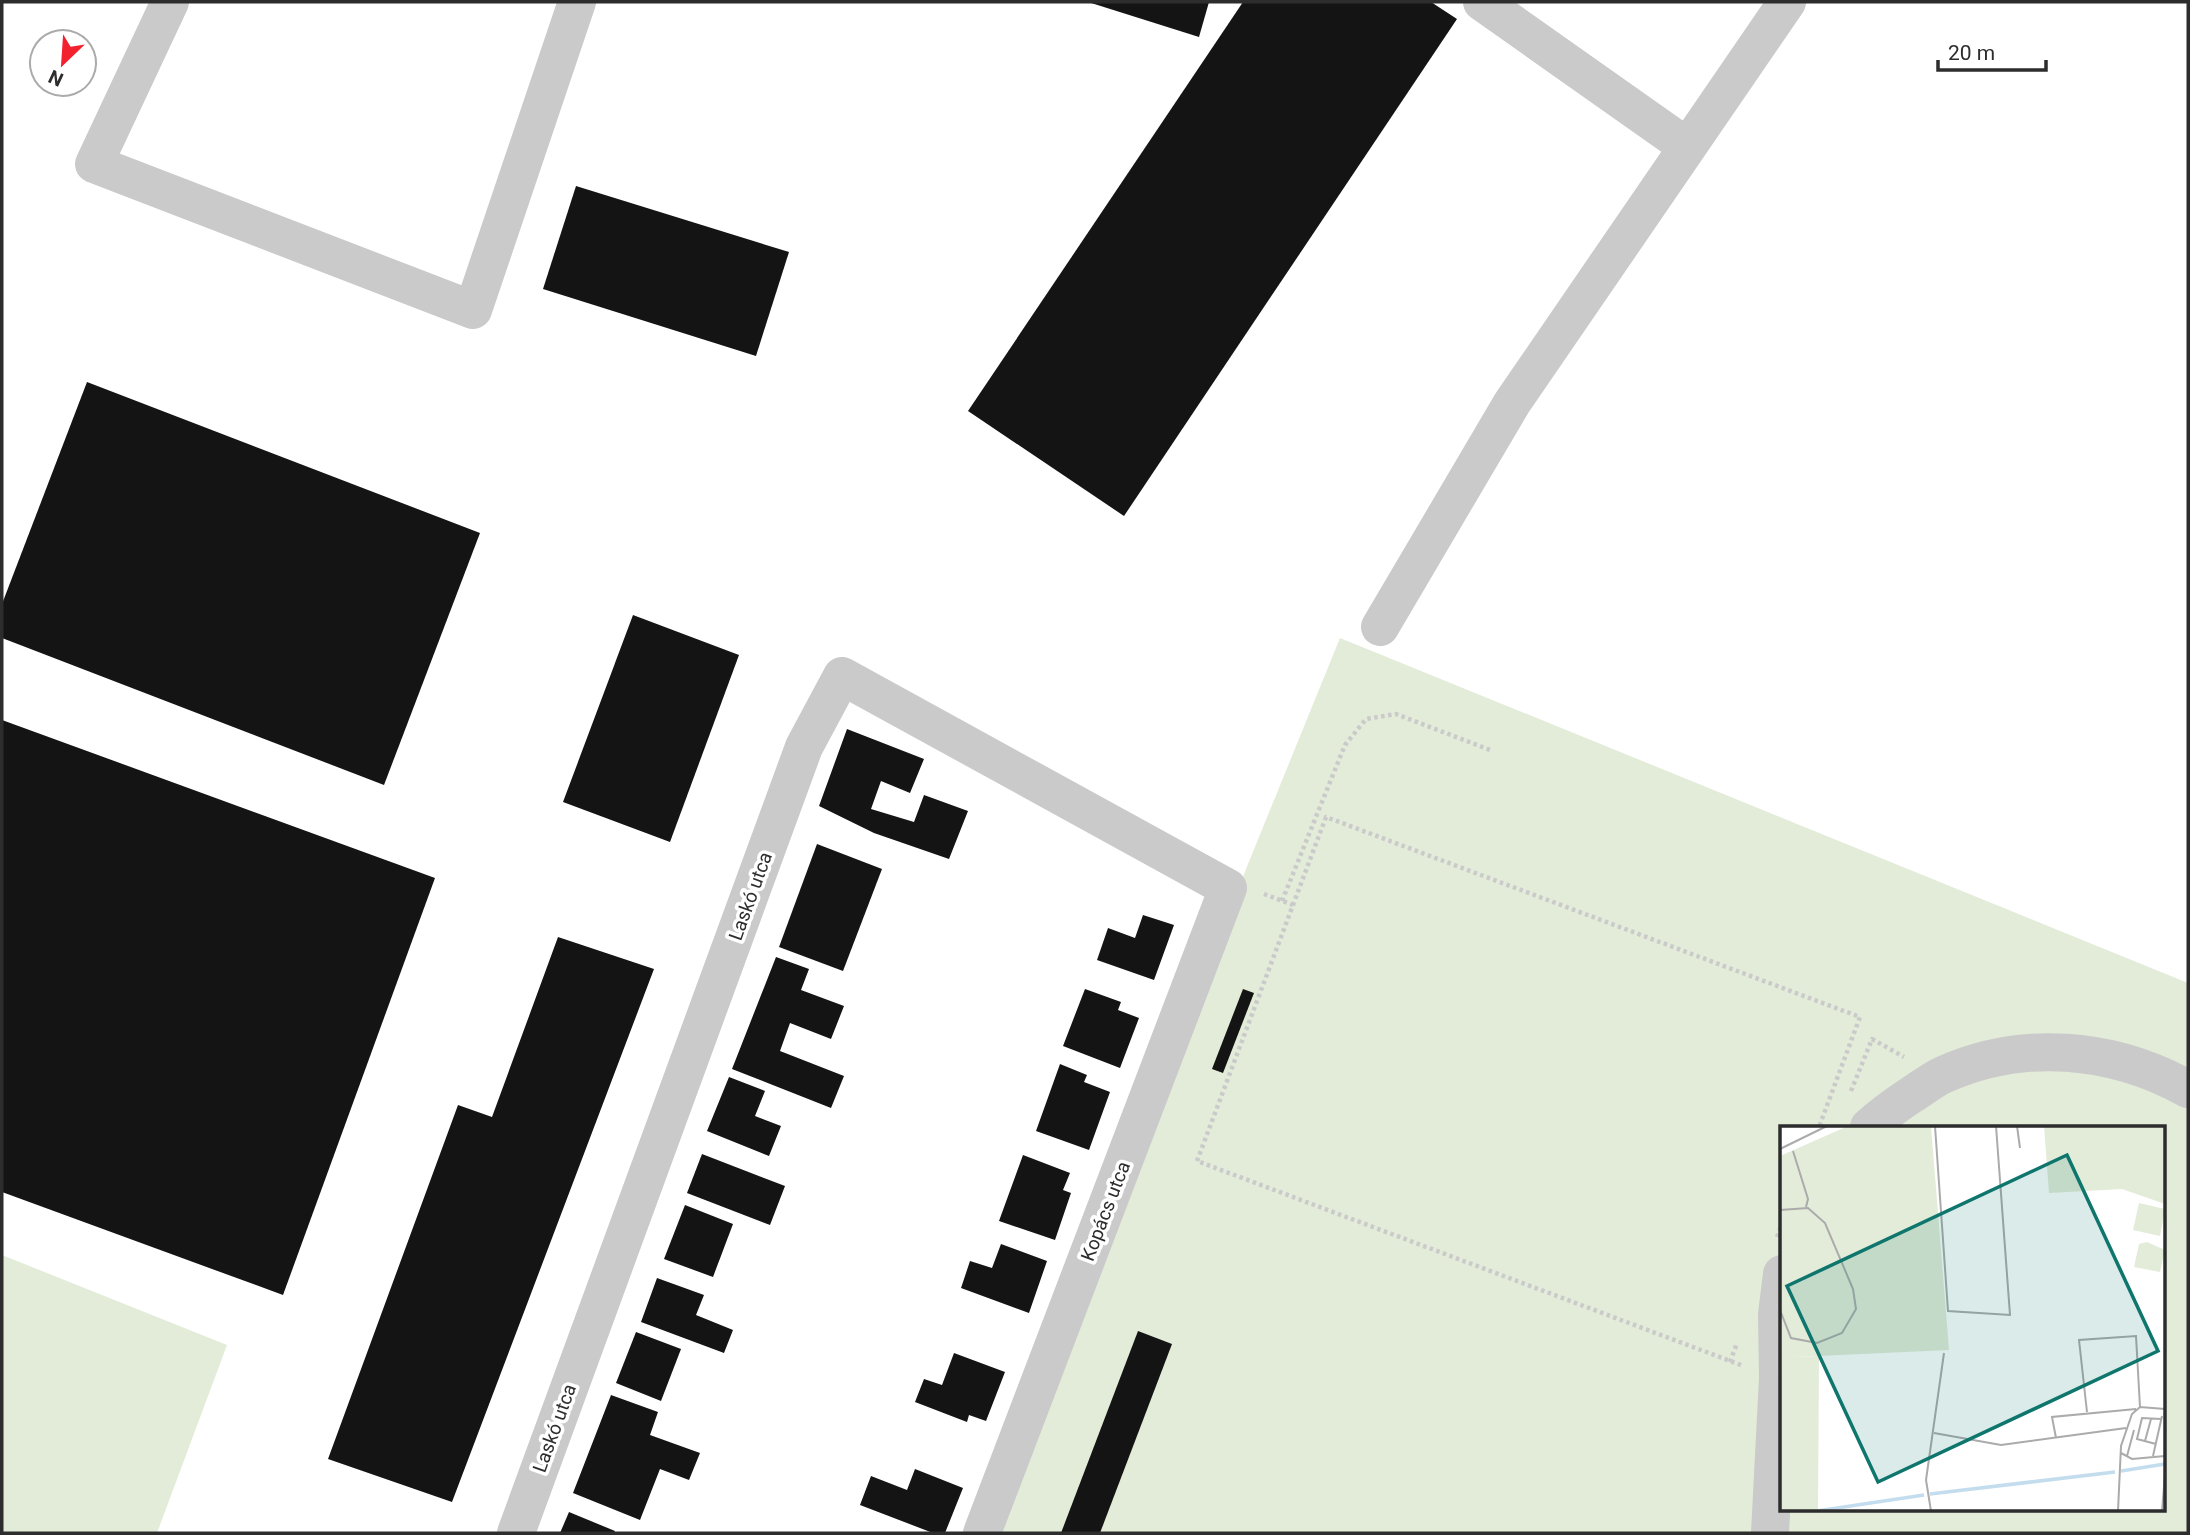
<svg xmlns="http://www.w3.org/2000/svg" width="2190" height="1535" font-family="Roboto,sans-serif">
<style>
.pitch{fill:#e3ecd9;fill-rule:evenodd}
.building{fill:#141414}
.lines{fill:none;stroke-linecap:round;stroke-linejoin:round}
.path{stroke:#cacaca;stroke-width:4.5;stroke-dasharray:3.5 3.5;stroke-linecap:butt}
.minor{stroke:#cacaca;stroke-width:38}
.labels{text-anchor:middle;stroke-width:7;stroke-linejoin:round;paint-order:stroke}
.street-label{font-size:19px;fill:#2d2d2d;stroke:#fff}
.inset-river{fill:none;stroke:#c3ddee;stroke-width:3.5}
.inset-road{fill:none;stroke:#ababab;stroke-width:2}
.view{fill:#0f766e;fill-opacity:0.15;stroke:#0f766e;stroke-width:3.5}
.inset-edge{fill:none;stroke:#2d2d2d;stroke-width:3.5}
</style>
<rect width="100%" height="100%" fill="#fff"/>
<!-- pitch -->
<g class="pitch">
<path d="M 1340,638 L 2188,983 L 2188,1533 L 1002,1533 L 1246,869 ZM 1782,1127 L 2164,1127 L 2164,1509 L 1782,1509 Z"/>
<path d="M 2,1255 L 227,1345 L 157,1533 L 2,1533 Z"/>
</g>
<!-- building -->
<g class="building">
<path d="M 1088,2 L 1209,2 L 1199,37 Z"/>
<path d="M 1243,2 L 1431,2 L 1457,19 L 1124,516 L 968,411 Z"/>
<path d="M 576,186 L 789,252 L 756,356 L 543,289 Z"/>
<path d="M 87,382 L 480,533 L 384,785 L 2,638 L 2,604 Z"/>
<path d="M 633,615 L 739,655 L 670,842 L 563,802 Z"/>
<path d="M 2,720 L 435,878 L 283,1295 L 2,1192 Z"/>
<path d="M 847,729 L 924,759 L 910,793 L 881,781 L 871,809 L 914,822 L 924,795 L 968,811 L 949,859 L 874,833 L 819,806 Z"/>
<path d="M 817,844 L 882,869 L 843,971 L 779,947 Z"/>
<path d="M 1143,915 L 1174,925 L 1154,980 L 1097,960 L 1108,928 L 1135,938 Z"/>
<path d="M 558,937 L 654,969 L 452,1502 L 328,1459 L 458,1105 L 492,1117 Z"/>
<path d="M 776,957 L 809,969 L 801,990 L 844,1006 L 831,1039 L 790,1023 L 780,1051 L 844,1076 L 831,1108 L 732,1069 Z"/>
<path d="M 1085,989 L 1121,1002 L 1118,1010 L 1139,1018 L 1120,1068 L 1063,1046 Z"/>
<path d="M 1243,989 L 1254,993 L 1223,1073 L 1212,1069 Z"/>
<path d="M 1060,1064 L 1087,1075 L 1084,1082 L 1110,1092 L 1089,1150 L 1036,1131 Z"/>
<path d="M 729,1077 L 765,1091 L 755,1116 L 781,1126 L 769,1156 L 707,1131 Z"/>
<path d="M 702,1154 L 785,1186 L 770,1225 L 687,1193 Z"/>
<path d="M 1023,1155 L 1070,1173 L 1063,1190 L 1071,1193 L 1055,1240 L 999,1221 Z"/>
<path d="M 685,1205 L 733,1224 L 713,1277 L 664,1259 Z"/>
<path d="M 1001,1244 L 1047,1261 L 1029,1313 L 961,1288 L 970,1261 L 992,1268 Z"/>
<path d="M 657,1278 L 704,1295 L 696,1315 L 733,1330 L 724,1353 L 641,1322 Z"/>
<path d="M 1138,1331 L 1172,1344 L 1100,1533 L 1061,1533 Z"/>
<path d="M 636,1332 L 681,1349 L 661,1401 L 616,1383 Z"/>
<path d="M 954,1353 L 1005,1372 L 986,1421 L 969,1415 L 967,1422 L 915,1402 L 924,1379 L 942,1385 Z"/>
<path d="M 611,1395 L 658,1412 L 650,1435 L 700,1453 L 689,1480 L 660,1469 L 640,1520 L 573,1493 Z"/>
<path d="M 915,1469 L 963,1488 L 945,1533 L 933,1533 L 860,1505 L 871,1476 L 907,1490 Z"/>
<path d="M 569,1512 L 615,1531 L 614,1533 L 560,1533 Z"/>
</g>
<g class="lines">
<!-- path -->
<g class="path">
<path d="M 1264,894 L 1293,905"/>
<path d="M 1282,901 L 1345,745 L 1366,719 L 1396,714 L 1493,751"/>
<path d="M 1851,1091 L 1872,1039 L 1904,1057"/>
<path d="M 1777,1237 L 1782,1224"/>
<path d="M 1730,1362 L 1737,1343"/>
<path d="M 1741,1365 L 1197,1161 L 1326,817 L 1860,1017 L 1819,1127"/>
</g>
<!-- minor -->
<g class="minor">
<path d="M 170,2 L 94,164 L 473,310 L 577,2"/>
<path d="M 1482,2 L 1686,146"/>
<path d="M 1380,627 L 1512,403 L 1787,2"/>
<path d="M 1869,1127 C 1882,1115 1896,1105 1911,1095 C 1921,1089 1932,1080 1943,1075 C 2023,1039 2112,1047 2188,1089"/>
<path d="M 516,1533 L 804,747 L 842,676 L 1228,888 L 982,1533"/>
<path d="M 1770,1533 L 1778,1378 L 1777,1314 L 1782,1274"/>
</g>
</g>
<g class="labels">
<!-- street labels -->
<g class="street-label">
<text transform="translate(750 896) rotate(-70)" y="7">Laskó utca</text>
<text transform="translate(1105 1211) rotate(-69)" y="7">Kopács utca</text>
<text transform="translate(554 1428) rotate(-70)" y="7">Laskó utca</text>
</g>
</g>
<!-- overview -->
<g transform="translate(1780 1126)">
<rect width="385" height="385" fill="#fff"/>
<path d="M 359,77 L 385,83 L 380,110 L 353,104 ZM 367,116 L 385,124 L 380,146 L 354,141 L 359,118 ZM 2,188 L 15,231 L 39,230 L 38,385 L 0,385 Z" fill="#e3ecd9"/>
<path d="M 68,0 L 151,0 L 169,224 L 15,231 L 0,189 L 0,30 ZM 264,0 L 385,0 L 385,78 L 342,63 L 269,67 Z" fill="#e3ecd9"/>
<path class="inset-river" d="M 341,345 L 385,338M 150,368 L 335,346M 37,385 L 144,369"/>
<path class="inset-road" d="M 155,0 L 168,185 L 230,189 L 216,0M 237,0 L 240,22M 0,23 L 47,0M 13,25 L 28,73 L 26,81M 0,84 L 28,82 L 45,97 L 73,163 L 76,183 L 62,207 L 37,217 L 11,212 L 0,184M 307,286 L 299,214 L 356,210 L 360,281M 154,307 L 221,319 L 346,302M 276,312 L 272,291 L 356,283M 365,315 L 371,293M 376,318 L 357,313 L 362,292 L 381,293M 341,327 L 352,333 L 385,330M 347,330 L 354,304M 373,330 L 382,290M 151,385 L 146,354 L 164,227M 338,385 L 341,320 L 352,288 L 360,281 L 385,283M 382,385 L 385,349"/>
<path class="view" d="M 287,29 L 378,225 L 98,356 L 7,160 Z"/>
<rect width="385" height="385" class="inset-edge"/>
</g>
<!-- border -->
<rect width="2190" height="1535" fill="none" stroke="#2d2d2d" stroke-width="7"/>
<!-- north arrow -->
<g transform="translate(63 63) rotate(205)"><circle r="33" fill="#ffffff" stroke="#ababab" stroke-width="2"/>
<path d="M0-5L12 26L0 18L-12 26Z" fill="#f2212d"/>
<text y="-10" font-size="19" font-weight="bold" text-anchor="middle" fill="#2d2d2d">N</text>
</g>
<!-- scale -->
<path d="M1938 60v10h108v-10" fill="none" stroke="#2d2d2d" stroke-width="3.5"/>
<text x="1948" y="60" font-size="21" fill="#2d2d2d" stroke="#ffffff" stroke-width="5" paint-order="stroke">20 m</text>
</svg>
